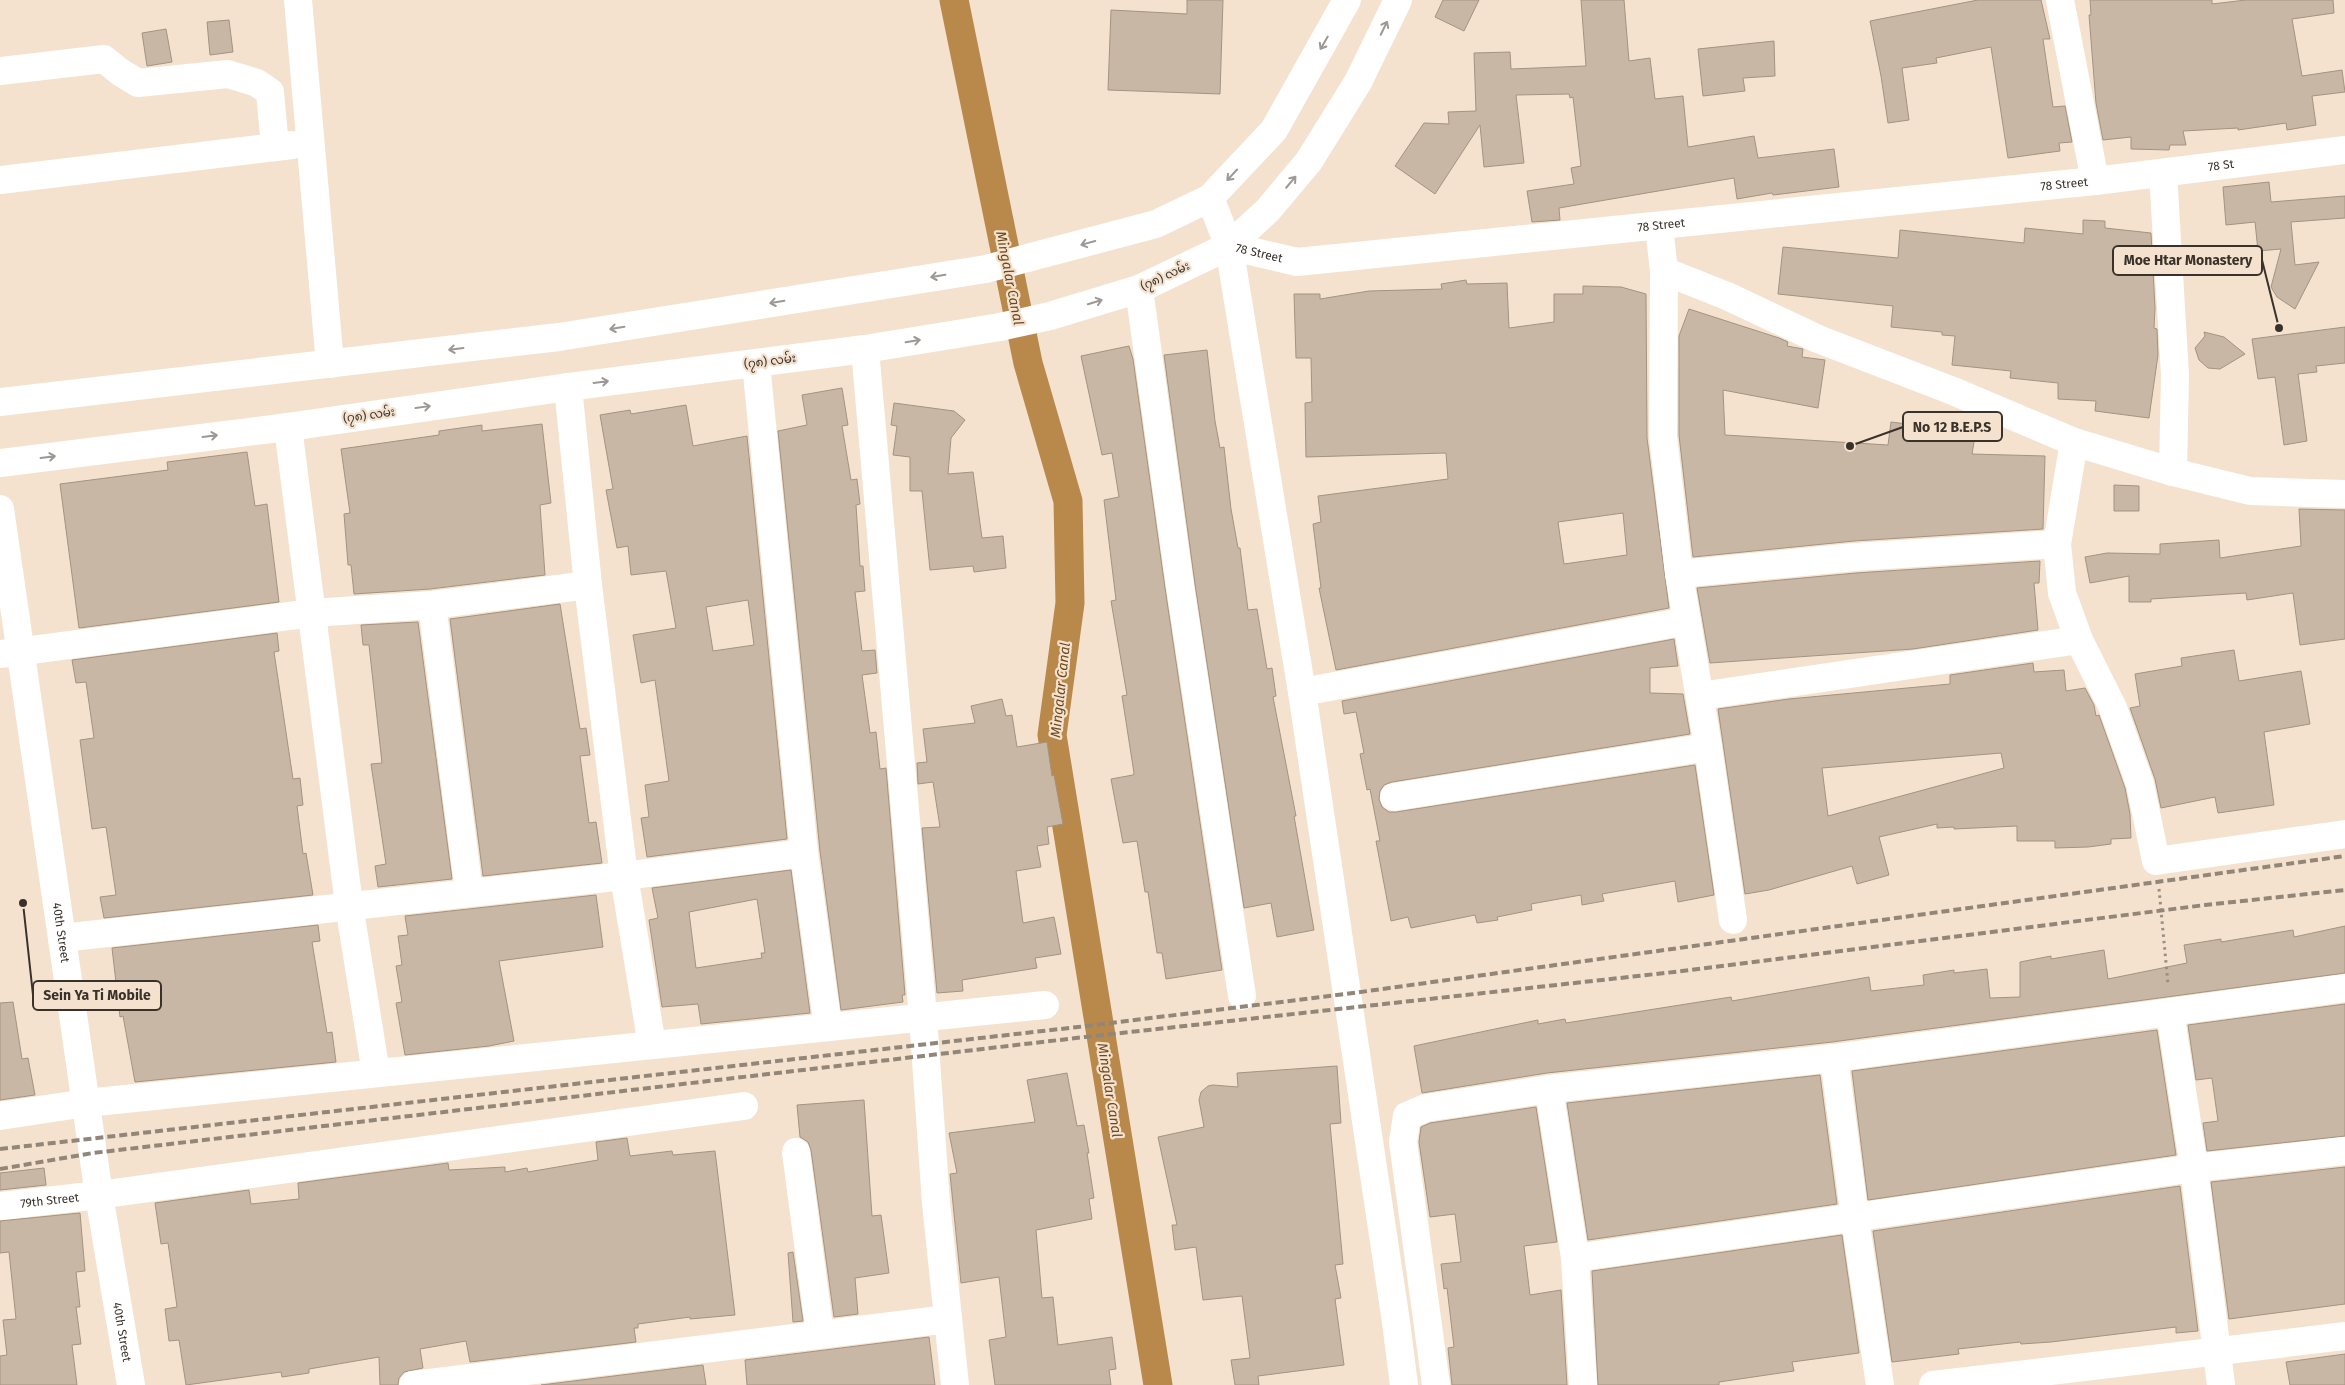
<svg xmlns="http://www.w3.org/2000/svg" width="2345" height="1385" font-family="'Fira Sans','Noto Sans Myanmar',sans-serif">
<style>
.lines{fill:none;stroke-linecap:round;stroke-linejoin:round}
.canal{stroke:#b9884b;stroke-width:29}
.building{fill:#c8b7a4;stroke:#a39381;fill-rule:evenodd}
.path{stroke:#9a8e80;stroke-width:3;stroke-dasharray:2.5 4;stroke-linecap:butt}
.minor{stroke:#fff;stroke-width:28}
.major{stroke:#fff;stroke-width:28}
.rail{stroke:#928679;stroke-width:4;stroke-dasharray:8 4;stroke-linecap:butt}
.oneway{stroke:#9c9895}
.labels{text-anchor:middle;stroke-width:4.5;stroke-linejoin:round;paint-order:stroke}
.street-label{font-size:12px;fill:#39322b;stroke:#f4e2cf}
.water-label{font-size:14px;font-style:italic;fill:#6c491b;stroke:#f4e2cf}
.leader{fill:none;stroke:#39322b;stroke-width:2}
.callout-dot{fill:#39322b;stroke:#f4e2cf;stroke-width:2}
.callout{fill:#f4e2cf;stroke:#39322b;stroke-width:2}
.callout-label{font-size:14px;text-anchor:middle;font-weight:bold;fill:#39322b}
</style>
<rect width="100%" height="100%" fill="#f4e2cf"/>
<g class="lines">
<!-- canal -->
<path class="canal" d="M 954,0 L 1028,363 L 1068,501 L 1070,603 L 1052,735 L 1158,1385"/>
</g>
<!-- building -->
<g class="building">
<path d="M 1187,0 L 1223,0 L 1220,94 L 1108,90 L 1111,10 L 1187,14 Z"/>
<path d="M 1443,0 L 1479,0 L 1464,31 L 1435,17 Z"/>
<path d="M 1581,0 L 1624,0 L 1629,61 L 1650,58 L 1655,99 L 1683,96 L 1688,147 L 1754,136 L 1758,158 L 1834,149 L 1839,187 L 1773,195 L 1772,193 L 1737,199 L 1734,178 L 1559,208 L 1560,220 L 1532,222 L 1527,191 L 1574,184 L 1571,168 L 1581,166 L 1573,97 L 1570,98 L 1569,94 L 1516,95 L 1524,163 L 1484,167 L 1480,125 L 1435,194 L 1395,166 L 1424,123 L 1449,124 L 1448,112 L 1476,111 L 1474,53 L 1510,52 L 1511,69 L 1586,66 Z"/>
<path d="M 1978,0 L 2041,0 L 2050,39 L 2043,39 L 2053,107 L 2065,106 L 2072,142 L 2059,143 L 2060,151 L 2008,158 L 1991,47 L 1936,58 L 1937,63 L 1902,68 L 1909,120 L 1888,123 L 1881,76 L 1870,21 Z"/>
<path d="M 2090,0 L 2212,0 L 2212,4 L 2246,0 L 2333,0 L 2334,13 L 2292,19 L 2302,76 L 2342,70 L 2345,92 L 2312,96 L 2316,125 L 2287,130 L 2286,123 L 2238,130 L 2238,128 L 2183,131 L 2186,145 L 2170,145 L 2169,150 L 2131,149 L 2131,137 L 2103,140 L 2096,103 L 2089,15 L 2091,15 Z"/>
<path d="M 229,20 L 233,52 L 210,55 L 207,22 Z"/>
<path d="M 166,29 L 172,62 L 147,66 L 142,33 Z"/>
<path d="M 1774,41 L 1775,76 L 1743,78 L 1745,91 L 1703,96 L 1698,49 Z"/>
<path d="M 2269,182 L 2271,202 L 2345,196 L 2345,218 L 2291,222 L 2295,265 L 2319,262 L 2295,309 L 2277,297 L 2271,287 L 2281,249 L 2258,251 L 2255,222 L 2226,225 L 2223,187 Z"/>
<path d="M 2083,220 L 2105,221 L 2105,228 L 2151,233 L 2155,308 L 2154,328 L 2157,329 L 2158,355 L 2149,418 L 2095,411 L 2096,401 L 2058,399 L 2058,383 L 2010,378 L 2011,371 L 1952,365 L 1955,336 L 1942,335 L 1942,332 L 1891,327 L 1893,306 L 1778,294 L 1783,247 L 1898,258 L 1900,230 L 2024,243 L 2025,228 L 2083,234 Z"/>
<path d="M 1466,280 L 1467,284 L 1507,283 L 1509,328 L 1554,322 L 1554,294 L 1583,294 L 1583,286 L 1621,287 L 1646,294 L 1647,438 L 1669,608 L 1336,670 L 1319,588 L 1321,588 L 1313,524 L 1321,522 L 1318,496 L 1448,479 L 1446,453 L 1306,457 L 1305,403 L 1312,402 L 1311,358 L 1296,358 L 1294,294 L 1320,294 L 1320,299 L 1369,291 L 1442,289 L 1441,284 ZM 1623,513 L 1627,555 L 1564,564 L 1558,522 Z"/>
<path d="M 1689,309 L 1779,338 L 1788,342 L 1787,346 L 1803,349 L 1802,357 L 1825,360 L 1818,408 L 1723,390 L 1725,435 L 1888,445 L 1891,422 L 1924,426 L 1925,417 L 1977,424 L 1972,454 L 2045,456 L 2043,529 L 1854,541 L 1693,557 L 1679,435 L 1679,336 Z"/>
<path d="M 2345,327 L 2345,363 L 2316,366 L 2317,372 L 2298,374 L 2307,441 L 2284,445 L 2275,377 L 2258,379 L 2252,339 Z"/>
<path d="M 2204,332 L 2224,337 L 2245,354 L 2220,369 L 2208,368 L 2199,360 L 2195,348 L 2205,336 Z"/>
<path d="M 1129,346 L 1133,359 L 1165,588 L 1222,970 L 1166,979 L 1162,953 L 1157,953 L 1148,892 L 1145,892 L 1137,841 L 1123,843 L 1111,779 L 1133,775 L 1134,773 L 1122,696 L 1127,695 L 1111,601 L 1116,600 L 1104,500 L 1119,497 L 1112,453 L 1102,455 L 1081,356 Z"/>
<path d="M 1207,350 L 1215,421 L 1220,448 L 1224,447 L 1231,509 L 1238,548 L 1240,548 L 1248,610 L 1257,609 L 1267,669 L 1272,668 L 1276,696 L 1273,697 L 1296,816 L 1294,816 L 1314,930 L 1277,937 L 1271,903 L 1244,908 L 1195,584 L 1164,355 Z"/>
<path d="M 842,388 L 848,425 L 842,426 L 851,480 L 857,479 L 860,504 L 856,505 L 860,566 L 863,566 L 865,591 L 855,592 L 862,651 L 875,650 L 877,673 L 862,675 L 870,733 L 876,732 L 880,769 L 886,768 L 905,995 L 902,995 L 903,1002 L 841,1010 L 820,851 L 778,431 L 807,425 L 802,395 Z"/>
<path d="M 894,403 L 954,411 L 965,420 L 951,438 L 948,474 L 973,472 L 982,538 L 1003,536 L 1006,568 L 974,572 L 973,566 L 930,570 L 922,491 L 910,491 L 910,457 L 893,455 L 897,426 L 891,425 Z"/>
<path d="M 686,405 L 693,446 L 747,436 L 787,839 L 647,857 L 641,818 L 649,817 L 645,785 L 669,781 L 655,680 L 641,683 L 633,635 L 676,628 L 666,571 L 631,575 L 628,546 L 617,548 L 606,490 L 613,489 L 600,415 L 630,410 L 631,414 ZM 748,600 L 754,645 L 713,651 L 706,607 Z"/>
<path d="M 542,424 L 551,503 L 540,505 L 545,575 L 430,589 L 354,594 L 351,565 L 348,565 L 344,514 L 350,513 L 341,449 L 439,435 L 439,431 L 482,425 L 482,431 Z"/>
<path d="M 247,452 L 255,506 L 267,504 L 279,602 L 79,628 L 60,484 L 168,470 L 167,462 Z"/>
<path d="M 2114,485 L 2139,486 L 2139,511 L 2114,511 Z"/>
<path d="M 2299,509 L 2345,510 L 2345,639 L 2300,645 L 2293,593 L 2247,600 L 2246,593 L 2151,599 L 2151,602 L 2129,602 L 2129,576 L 2090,583 L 2085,557 L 2107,553 L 2160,554 L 2160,544 L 2219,540 L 2220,558 L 2301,546 Z"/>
<path d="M 2040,561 L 2039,583 L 2034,583 L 2038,630 L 1913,649 L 1710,663 L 1697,588 L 1856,573 Z"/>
<path d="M 560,604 L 580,729 L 586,728 L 590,755 L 580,756 L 589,823 L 596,822 L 602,863 L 483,876 L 450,619 Z"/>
<path d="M 418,622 L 452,879 L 378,887 L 375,866 L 386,864 L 371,764 L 382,763 L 369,645 L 363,645 L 361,625 Z"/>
<path d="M 277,633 L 279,651 L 274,652 L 293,779 L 300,778 L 303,805 L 297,806 L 303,854 L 306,853 L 313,895 L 104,918 L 100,897 L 116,895 L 106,827 L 92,829 L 80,740 L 94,738 L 86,682 L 76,683 L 72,660 Z"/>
<path d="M 1674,639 L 1678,666 L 1650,668 L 1650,693 L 1683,694 L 1690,734 L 1392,782 L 1384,785 L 1380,791 L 1379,799 L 1382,807 L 1389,812 L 1396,812 L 1695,765 L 1714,895 L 1678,902 L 1675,881 L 1602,894 L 1604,901 L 1582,905 L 1581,895 L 1531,904 L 1532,910 L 1497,917 L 1498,920 L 1477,923 L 1475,915 L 1411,928 L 1408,917 L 1391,921 L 1376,841 L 1380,841 L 1370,789 L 1367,790 L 1360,754 L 1364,753 L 1356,712 L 1344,714 L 1342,701 Z"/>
<path d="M 2234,650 L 2239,681 L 2301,671 L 2310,724 L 2264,732 L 2274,805 L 2218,813 L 2215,797 L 2161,808 L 2155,779 L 2130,708 L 2140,706 L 2135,674 L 2182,666 L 2181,658 Z"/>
<path d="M 2033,663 L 2034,672 L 2064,670 L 2066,691 L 2085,688 L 2094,705 L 2096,716 L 2099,715 L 2125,788 L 2130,814 L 2131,838 L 2111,839 L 2111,844 L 2088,847 L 2055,848 L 2055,841 L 2017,841 L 2017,826 L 1954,829 L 1954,827 L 1937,828 L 1937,824 L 1879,837 L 1889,875 L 1857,884 L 1852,866 L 1769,890 L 1745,894 L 1718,709 L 1789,699 L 1950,684 L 1950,675 ZM 2001,753 L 2004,768 L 1828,816 L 1822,768 Z"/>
<path d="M 1002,699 L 1006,716 L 1012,715 L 1017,747 L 1047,742 L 1052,776 L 1054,775 L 1063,824 L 1047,827 L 1049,844 L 1037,846 L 1041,867 L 1016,871 L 1023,923 L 1054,917 L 1061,954 L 1035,958 L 1037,968 L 962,980 L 963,991 L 937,993 L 922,828 L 940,827 L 933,782 L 918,784 L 917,763 L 927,762 L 923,729 L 975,723 L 971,706 Z"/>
<path d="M 791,870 L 810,1013 L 701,1024 L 698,1004 L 662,1007 L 649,920 L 658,918 L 652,888 ZM 757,899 L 765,953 L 761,953 L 762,958 L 696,968 L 689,912 Z"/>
<path d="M 596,895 L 603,947 L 499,961 L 514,1041 L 489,1046 L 405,1055 L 396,1003 L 402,1002 L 396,966 L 402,965 L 398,936 L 408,935 L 405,916 Z"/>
<path d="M 318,925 L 320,941 L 312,942 L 327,1033 L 332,1032 L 336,1062 L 135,1082 L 123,1016 L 120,1017 L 112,948 Z"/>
<path d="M 2345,926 L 2345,973 L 1832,1042 L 1547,1073 L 1422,1093 L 1414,1046 L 1538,1020 L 1538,1024 L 1565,1019 L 1566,1023 L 1731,997 L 1732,1001 L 1869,977 L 1871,991 L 1924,985 L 1923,975 L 1954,970 L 1954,973 L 1987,969 L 1990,998 L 2020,997 L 2020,962 L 2051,956 L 2051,959 L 2104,950 L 2108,979 L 2187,963 L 2184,945 L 2221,939 L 2221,942 L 2293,930 L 2294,937 Z"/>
<path d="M 13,1002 L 22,1059 L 28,1058 L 35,1095 L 0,1100 L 0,1003 Z"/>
<path d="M 2345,1004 L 2345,1136 L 2207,1151 L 2203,1123 L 2218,1121 L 2212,1078 L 2196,1080 L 2188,1025 Z"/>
<path d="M 2157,1030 L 2176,1155 L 1868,1200 L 1852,1071 Z"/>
<path d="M 1337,1066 L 1341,1123 L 1330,1124 L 1343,1264 L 1335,1265 L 1341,1298 L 1335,1299 L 1344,1365 L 1258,1376 L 1259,1385 L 1235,1385 L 1231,1360 L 1250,1358 L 1242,1296 L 1203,1300 L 1196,1247 L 1175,1250 L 1172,1225 L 1177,1225 L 1158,1137 L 1204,1127 L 1199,1100 L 1201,1092 L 1208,1086 L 1213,1085 L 1238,1087 L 1237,1073 Z"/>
<path d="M 1067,1073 L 1077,1126 L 1084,1125 L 1089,1153 L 1087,1153 L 1094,1198 L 1089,1199 L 1092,1219 L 1036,1230 L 1042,1298 L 1053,1297 L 1058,1345 L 1112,1337 L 1116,1369 L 1109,1370 L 1111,1385 L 995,1385 L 989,1340 L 1006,1337 L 999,1277 L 961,1283 L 950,1174 L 957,1173 L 949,1133 L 1035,1122 L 1027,1080 Z"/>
<path d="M 1820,1075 L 1837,1204 L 1588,1240 L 1567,1103 Z"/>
<path d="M 864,1100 L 872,1216 L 881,1215 L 889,1273 L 855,1278 L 858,1314 L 834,1317 L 811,1150 L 808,1142 L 800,1137 L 797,1105 Z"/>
<path d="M 1536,1107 L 1557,1242 L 1524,1246 L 1530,1295 L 1561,1290 L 1567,1385 L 1452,1385 L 1448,1348 L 1454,1347 L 1447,1288 L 1444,1289 L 1441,1264 L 1461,1262 L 1455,1214 L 1430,1217 L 1419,1142 L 1421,1127 L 1430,1123 Z"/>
<path d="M 627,1138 L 630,1156 L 672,1151 L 673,1155 L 715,1151 L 735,1315 L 690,1319 L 690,1317 L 638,1324 L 638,1328 L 634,1328 L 636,1342 L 470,1362 L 466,1341 L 420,1349 L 423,1368 L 404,1372 L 399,1378 L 398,1385 L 380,1385 L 379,1357 L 309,1369 L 309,1373 L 282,1377 L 281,1372 L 186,1385 L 179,1340 L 169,1341 L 165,1309 L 177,1307 L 168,1243 L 161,1244 L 155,1203 L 249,1190 L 251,1204 L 299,1199 L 298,1183 L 448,1163 L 449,1170 L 505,1167 L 505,1172 L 527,1168 L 528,1172 L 598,1160 L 596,1142 Z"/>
<path d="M 2345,1167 L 2345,1304 L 2229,1319 L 2211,1182 Z"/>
<path d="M 44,1168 L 46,1185 L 0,1190 L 0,1173 Z"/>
<path d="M 2180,1186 L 2198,1331 L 2176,1333 L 2176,1327 L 2051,1342 L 2021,1344 L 2020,1342 L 1958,1349 L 1959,1354 L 1892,1362 L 1873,1231 Z"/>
<path d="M 80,1213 L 85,1271 L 76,1272 L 80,1307 L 76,1307 L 81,1344 L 72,1345 L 77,1385 L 0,1385 L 0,1356 L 7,1355 L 3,1320 L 16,1319 L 9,1252 L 0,1253 L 0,1221 Z"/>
<path d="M 1842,1235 L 1859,1353 L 1792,1362 L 1794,1371 L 1719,1382 L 1719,1385 L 1598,1385 L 1592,1271 Z"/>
<path d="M 793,1252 L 803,1321 L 793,1322 L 788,1253 Z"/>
<path d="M 929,1337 L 935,1385 L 747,1385 L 745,1360 Z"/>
<path d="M 2345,1354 L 2345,1385 L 2290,1385 L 2286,1362 Z"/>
<path d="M 703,1365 L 706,1385 L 541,1385 Z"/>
</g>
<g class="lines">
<!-- path -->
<path class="path" d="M 2159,889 L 2168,984"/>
<!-- minor -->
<g class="minor">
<path d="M 298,0 L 330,364"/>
<path d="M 2060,0 L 2095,181"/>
<path d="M 0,71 L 104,59 L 120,72 L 138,83 L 228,74 L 257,83 L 270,92 L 275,147"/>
<path d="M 2163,173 L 2175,375 L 2173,472"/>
<path d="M 0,180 L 292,145"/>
<path d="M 1210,198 L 1229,246 L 1302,692 L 1396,1322 L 1404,1385"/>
<path d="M 1659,227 L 1664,271 L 1663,436 L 1679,574 L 1708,747 L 1733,920"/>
<path id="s1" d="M 1229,246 L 1297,262 L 2095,181 L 2345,150"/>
<path d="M 1664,271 L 1727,296 L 1818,339 L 1953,391 L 2074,442 L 2173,472 L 2250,491 L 2345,494"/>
<path d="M 1139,289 L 1180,586 L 1242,996"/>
<path d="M 865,349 L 923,1017 L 936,1203 L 955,1385"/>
<path d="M 756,363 L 804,853 L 828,1027"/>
<path d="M 568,387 L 588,585 L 624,876 L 652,1045"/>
<path d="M 288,427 L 349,905 L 376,1073"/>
<path id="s2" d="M 0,509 L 99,1195 L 131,1385"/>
<path d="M 1679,574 L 1855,557 L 2057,544"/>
<path d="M 432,605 L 469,892"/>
<path d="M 2079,640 L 2113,708 L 2140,784 L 2156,861 L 2345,834"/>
<path d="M 0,654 L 312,613 L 432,605 L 588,585"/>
<path d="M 1302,692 L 1687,621"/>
<path d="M 1700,696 L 2079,640 L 2062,593 L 2057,544 L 2074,442"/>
<path d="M 1394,797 L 1708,747"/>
<path d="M 62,938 L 624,876 L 804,853"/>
<path d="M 2170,1012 L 2194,1168 L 2221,1385"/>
<path d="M 1834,1058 L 1855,1219 L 1880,1385"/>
<path d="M 1549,1089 L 1575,1258 L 1583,1385"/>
<path d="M 0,1116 L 86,1103 L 1045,1005"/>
<path d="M 796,1152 L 820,1334"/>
<path id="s3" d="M 0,1206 L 99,1195 L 744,1106"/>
<path d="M 1575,1258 L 2194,1168 L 2345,1151"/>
<path d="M 413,1385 L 948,1319"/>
<path d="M 1436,1385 L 1403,1142 L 1407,1116 L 1426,1108 L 1549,1089 L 1834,1058 L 2345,988"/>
<path d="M 1933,1385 L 2345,1336"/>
</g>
<!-- major -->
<g class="major">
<path d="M 0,402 L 559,337 L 986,269 L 1156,224 L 1210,198 L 1274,130 L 1347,0"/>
<path d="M 0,463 L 288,427 L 568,387 L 865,349 L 1000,327 L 1050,316 L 1139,289 L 1229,246 L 1268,210 L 1309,161 L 1358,82 L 1398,0"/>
</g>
<!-- rail -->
<g class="rail">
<path d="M 0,1149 L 1078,1027 L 1346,994 L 2345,856"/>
<path d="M 0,1169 L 93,1153 L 1085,1037 L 1674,972 L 2205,905 L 2345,890"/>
</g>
</g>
<!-- one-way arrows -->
<defs><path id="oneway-shaft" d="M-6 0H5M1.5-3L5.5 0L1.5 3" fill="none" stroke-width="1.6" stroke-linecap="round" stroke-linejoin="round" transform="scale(1.25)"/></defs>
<g class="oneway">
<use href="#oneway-shaft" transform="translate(1384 28) rotate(-64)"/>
<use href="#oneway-shaft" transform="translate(1324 43) rotate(120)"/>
<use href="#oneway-shaft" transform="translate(1232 175) rotate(133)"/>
<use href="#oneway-shaft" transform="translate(1291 182) rotate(-50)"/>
<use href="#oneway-shaft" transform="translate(1088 243) rotate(165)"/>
<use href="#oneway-shaft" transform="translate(938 276) rotate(171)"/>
<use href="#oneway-shaft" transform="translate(777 302) rotate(171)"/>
<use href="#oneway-shaft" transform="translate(1095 302) rotate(-17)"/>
<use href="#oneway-shaft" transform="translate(617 328) rotate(171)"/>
<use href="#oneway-shaft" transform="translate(913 341) rotate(-9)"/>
<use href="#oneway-shaft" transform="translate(456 349) rotate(173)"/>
<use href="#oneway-shaft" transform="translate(601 382) rotate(-7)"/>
<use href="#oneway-shaft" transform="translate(423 407) rotate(-8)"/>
<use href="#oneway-shaft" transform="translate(210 436) rotate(-7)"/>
<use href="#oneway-shaft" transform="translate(48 457) rotate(-7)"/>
</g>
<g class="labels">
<!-- street labels -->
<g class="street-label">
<text dy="4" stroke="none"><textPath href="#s1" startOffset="999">78 St</textPath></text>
<text dy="4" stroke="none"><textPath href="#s1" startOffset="841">78 Street</textPath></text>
<text dy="4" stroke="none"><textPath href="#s1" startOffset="436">78 Street</textPath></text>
<text dy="4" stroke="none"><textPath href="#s1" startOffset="31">78 Street</textPath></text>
<text transform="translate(1165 276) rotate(-25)" y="4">(၇၈) လမ်း</text>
<text transform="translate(770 361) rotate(-7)" y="4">(၇၈) လမ်း</text>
<text transform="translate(369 415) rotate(-8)" y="4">(၇၈) လမ်း</text>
<text dy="4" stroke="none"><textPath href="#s2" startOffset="428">40th Street</textPath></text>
<text dy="4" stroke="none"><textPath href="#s3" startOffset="50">79th Street</textPath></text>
<text dy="4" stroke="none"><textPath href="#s2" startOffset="832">40th Street</textPath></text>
</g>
<!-- water labels -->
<g class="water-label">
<text transform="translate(1010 278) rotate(79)" y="5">Mingalar Canal</text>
<text transform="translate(1060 690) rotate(-84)" y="5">Mingalar Canal</text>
<text transform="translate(1110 1090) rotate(81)" y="5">Mingalar Canal</text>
</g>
</g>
<!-- callouts -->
<path class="leader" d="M2279 328L2262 260M1850 446L1903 427M23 903L33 995"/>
<g class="callout-dot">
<circle cx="2279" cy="328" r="5"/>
<circle cx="1850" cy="446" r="5"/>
<circle cx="23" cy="903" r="5"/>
</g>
<g class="callout">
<rect x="2113" y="246" width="149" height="29" rx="5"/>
<rect x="1903" y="412" width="99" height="29" rx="5"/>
<rect x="33" y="981" width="128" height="29" rx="5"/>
</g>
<g class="callout-label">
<text x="2188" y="265">Moe Htar Monastery</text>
<text x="1952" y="432">No 12 B.E.P.S</text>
<text x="97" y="1000">Sein Ya Ti Mobile</text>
</g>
</svg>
